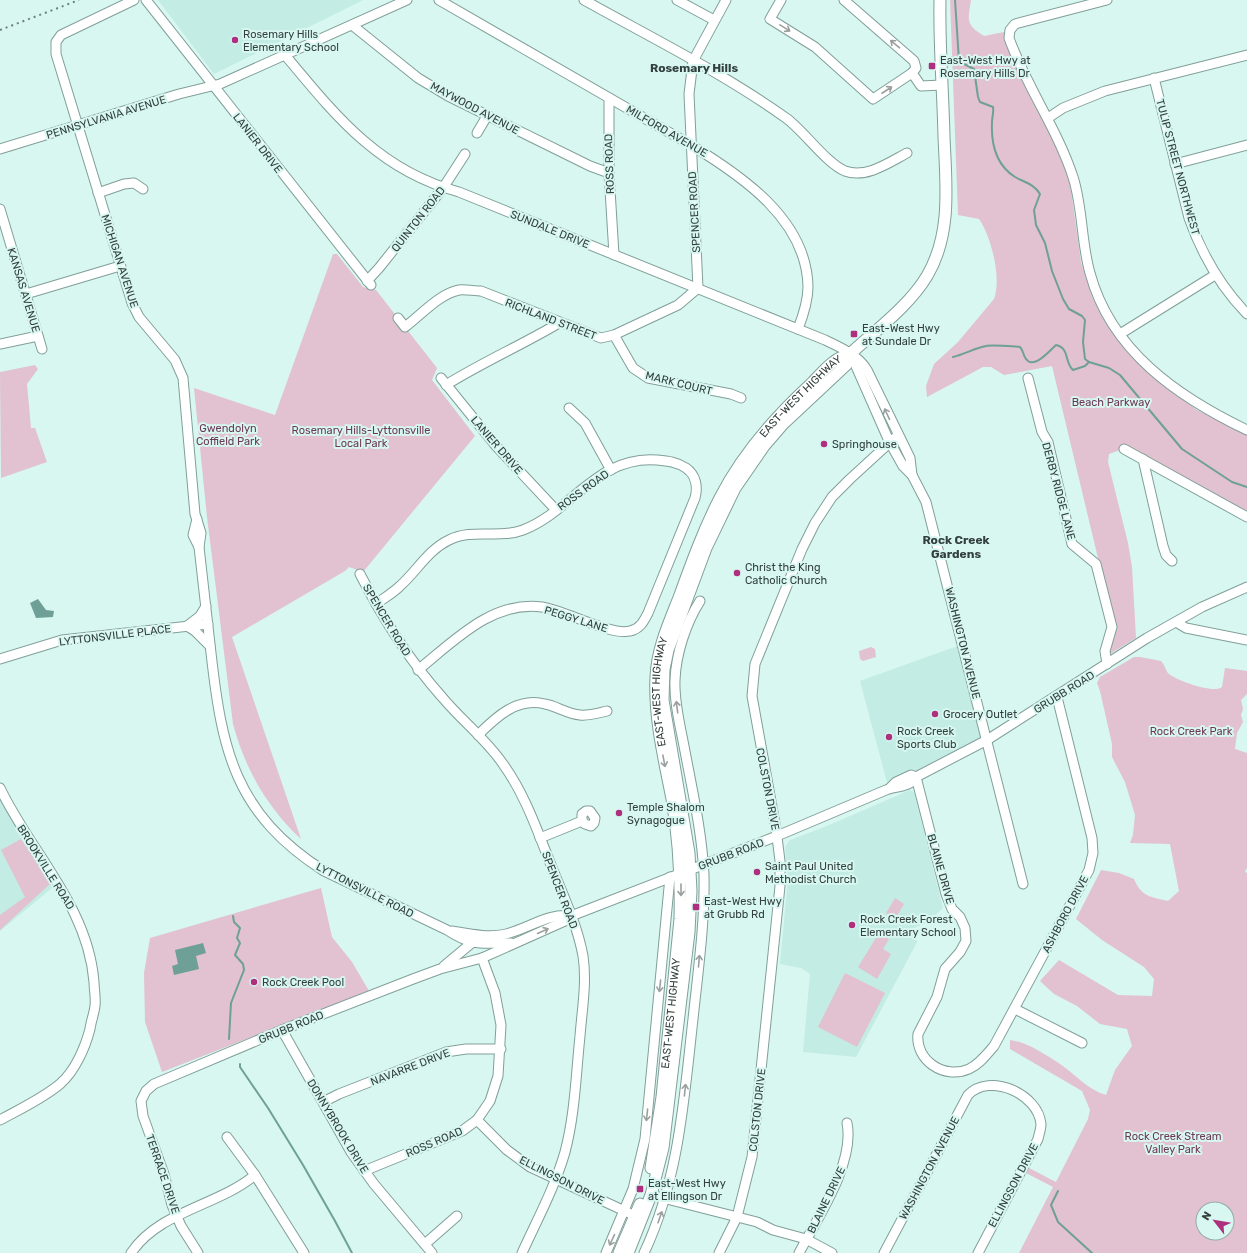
<svg xmlns="http://www.w3.org/2000/svg" width="1247" height="1253" font-family="Rubik,sans-serif">
<style>
.built{fill:#c3ece4}
.green{fill:#e2c1d1;fill-rule:evenodd}
.water{fill:#6fa097}
.lines{fill:none;stroke-linecap:round;stroke-linejoin:round}
.stream{stroke:#6fa097;stroke-width:2}
.minor-casing{stroke:#819f99;stroke-width:11}
.major-casing{stroke:#819f99;stroke-width:13}
.minor{stroke:#fff;stroke-width:9}
.major{stroke:#fff;stroke-width:11}
.rail{stroke:#6d817d;stroke-width:2;stroke-dasharray:2 4;stroke-linecap:butt}
.oneway{stroke:#99a09e}
.poi-dot{fill:#ae2f7e;stroke:#d7f7f0;stroke-width:1.5}
.labels{text-anchor:middle;stroke-width:4;stroke-linejoin:round;paint-order:stroke}
.poi-label{font-size:11px;fill:#33403d;stroke:#d7f7f0;text-anchor:start}
.street-label{font-size:11px;fill:#33403d;stroke:#d7f7f0}
.park-label{font-size:11px;fill:#6d3856;stroke:#d7f7f0}
.neighbourhood-label{font-size:12px;font-weight:bold;fill:#33403d;stroke:#d7f7f0}
</style>
<rect width="100%" height="100%" fill="#d7f7f0"/>
<!-- built -->
<g class="built">
<path d="M 158,0 L 363,0 L 214,74 Z"/>
<path d="M 963,644 L 987,740 L 888,786 L 860,681 Z"/>
<path d="M 910,790 L 914,792 L 943,908 L 928,922 L 912,929 L 917,942 L 856,1057 L 803,1052 L 810,974 L 801,968 L 780,964 L 788,878 L 785,847 L 790,840 L 827,826 Z"/>
<path d="M 0,800 L 53,887 L 0,931 Z"/>
</g>
<!-- green -->
<g class="green">
<path d="M 950,0 L 971,0 C 968,21 965,24 984,36 L 1004,32 L 1017,69 L 1056,146 L 1070,183 L 1081,262 L 1093,299 L 1126,347 L 1165,386 L 1197,410 L 1247,435 L 1247,511 L 1128,447 L 1109,454 L 1108,462 L 1128,543 L 1132,567 L 1136,638 L 1110,654 L 1108,652 L 1115,629 L 1052,366 L 1004,375 L 991,367 L 983,367 L 927,397 L 926,386 L 934,364 L 958,342 L 994,299 C 1002,278 991,236 979,219 L 958,215 Z"/>
<path d="M 333,254 L 337,254 L 363,287 L 376,290 L 437,368 L 432,380 L 475,436 L 363,572 L 349,567 L 345,571 L 232,637 L 301,839 C 267,807 245,769 233,724 L 207,517 L 194,388 L 275,415 Z"/>
<path d="M 35,365 L 38,369 L 27,384 L 31,428 L 35,428 L 47,462 L 1,478 L 0,372 Z"/>
<path d="M 871,647 L 875,649 L 876,657 L 863,661 L 860,659 L 859,651 Z"/>
<path d="M 1134,657 L 1140,657 L 1161,661 C 1165,665 1166,672 1169,674 C 1178,681 1214,694 1222,687 L 1225,668 L 1247,671 L 1247,694 L 1241,700 L 1243,709 L 1241,715 L 1243,722 L 1237,733 L 1235,749 L 1247,753 L 1247,868 L 1245,872 L 1247,873 L 1247,1253 L 1019,1253 L 1053,1187 L 1026,1173 L 1029,1168 L 1056,1182 L 1088,1119 L 1090,1110 L 1082,1091 L 1010,1049 L 1010,1040 C 1027,1042 1046,1055 1060,1064 C 1076,1075 1088,1090 1106,1095 L 1115,1070 L 1132,1046 L 1127,1029 L 1100,1024 L 1077,1006 L 1054,994 L 1040,981 L 1059,960 L 1118,995 L 1152,996 L 1154,979 L 1144,967 L 1102,940 L 1076,919 L 1101,870 L 1119,873 L 1134,879 C 1141,896 1150,897 1168,901 L 1179,891 L 1170,844 L 1130,843 L 1133,835 L 1135,815 L 1125,782 L 1112,757 L 1112,744 L 1100,691 L 1097,683 L 1100,677 ZM 1203,1209 L 1227,1209 L 1227,1233 L 1203,1233 Z"/>
<path d="M 21,839 L 51,883 L 0,930 L 0,915 L 25,897 L 1,850 Z"/>
<path d="M 321,888 L 332,937 L 352,962 L 369,991 L 162,1072 L 145,1022 L 144,973 L 150,938 Z"/>
<path d="M 895,898 L 904,904 L 895,919 L 886,913 Z"/>
<path d="M 879,933 L 889,939 L 883,949 L 891,954 L 877,979 L 858,967 Z"/>
<path d="M 845,973 L 885,993 L 857,1047 L 818,1027 Z"/>
</g>
<!-- water -->
<g class="water">
<path d="M 38,599 L 46,610 L 54,611 L 53,617 L 36,618 L 30,603 Z"/>
<path d="M 203,943 L 206,953 L 196,956 L 199,969 L 174,975 L 172,966 L 178,964 L 175,950 Z"/>
</g>
<g class="lines">
<!-- stream -->
<g class="stream">
<path d="M 955,0 L 959,61"/>
<path d="M 950,57 L 974,69 L 978,97 L 980,102 L 993,107 C 994,112 992,117 992,122 C 991,143 996,165 1015,177 C 1024,182 1034,184 1040,194 L 1034,210 L 1036,225 L 1045,243 L 1052,271 L 1063,299 L 1069,309 L 1082,316 L 1085,320 L 1083,342 L 1085,359 L 1089,362 L 1109,368 L 1120,375 L 1182,449 L 1232,482 L 1247,487"/>
<path d="M 953,357 C 965,354 975,348 986,346 C 990,345 1015,346 1020,347 C 1024,351 1023,356 1026,359 C 1034,370 1050,350 1056,345 C 1070,348 1064,362 1073,370 L 1085,366 L 1089,362"/>
<path d="M 229,1039 L 231,1003 L 244,970 L 243,964 L 235,955 L 240,943 L 237,938 L 240,928 L 234,922 L 233,916"/>
<path d="M 240,1064 L 240,1067 L 268,1108 L 303,1165 L 335,1221 L 352,1253"/>
<path d="M 1058,1191 L 1051,1205 L 1058,1222 L 1092,1253"/>
</g>
<defs>
<g id="minor">
<path d="M 134,0 L 61,35 L 56,42 L 56,54 L 132,303 L 139,317 L 175,360 L 183,378 L 195,514 L 201,533 L 199,547 C 203,582 207,617 211,653 C 222,751 235,814 324,871 L 447,930 C 473,947 481,943 511,943"/>
<path d="M 146,0 L 371,285"/>
<path d="M 439,0 L 691,145 C 742,176 807,220 808,287 C 808,302 803,316 798,329"/>
<path d="M 584,0 C 652,38 723,73 786,118 C 804,131 826,163 845,171 C 866,179 890,162 907,153"/>
<path d="M 677,0 L 714,20"/>
<path d="M 781,0 L 770,19 L 815,47 L 873,99 L 912,73 L 916,68 L 914,61 L 844,0"/>
<path d="M 1107,0 L 1015,24 L 1010,30 L 1009,38 C 1026,86 1057,128 1073,177 C 1083,208 1081,242 1090,273 C 1111,351 1178,397 1247,430"/>
<path d="M 352,25 L 418,78 L 448,96 L 590,166 L 609,173"/>
<path d="M 285,55 C 335,115 379,171 459,192 L 825,340 C 840,347 858,355 867,370 L 910,458 L 912,475"/>
<path d="M 912,73 L 921,86 L 942,85"/>
<path d="M 1154,78 L 1189,218 C 1202,255 1220,286 1247,314"/>
<path d="M 609,98 L 609,173 L 614,255"/>
<path d="M 1048,118 L 1063,108 L 1105,91 L 1247,55"/>
<path d="M 477,133 L 487,116"/>
<path d="M 0,149 L 179,94 L 220,84 L 407,0"/>
<path d="M 1175,164 L 1247,145"/>
<path d="M 98,193 L 124,184 L 134,183 L 143,189"/>
<path d="M 0,209 L 42,349"/>
<path d="M 367,281 L 379,268 L 443,188 L 465,154"/>
<path d="M 26,294 L 120,266"/>
<path d="M 398,318 L 405,327 C 421,315 439,294 459,290 C 465,289 474,291 481,291 L 601,338 L 614,335 L 678,305 L 698,288 L 689,94 L 693,61 L 726,0"/>
<path d="M 1120,334 L 1215,275"/>
<path d="M 614,335 L 633,368 L 648,378 L 731,394 L 741,398"/>
<path d="M 0,344 L 38,336"/>
<path d="M 851,355 L 889,441 L 903,466 L 912,475 L 926,502 L 1023,884"/>
<path d="M 441,378 L 496,446 L 556,510"/>
<path d="M 1028,378 L 1042,432 L 1048,442 L 1072,544 L 1096,564 L 1112,627 L 1105,651 L 1107,664"/>
<path d="M 446,385 C 483,362 522,345 559,323"/>
<path d="M 569,408 L 585,423 L 611,470"/>
<path d="M 1124,449 L 1247,517"/>
<path d="M 1143,459 L 1163,546 L 1166,555 L 1172,561"/>
<path d="M 197,519 L 193,535 L 199,547"/>
<path d="M 360,574 C 383,619 409,660 442,697 C 461,720 486,739 503,764 C 524,793 536,827 549,860 C 561,891 577,923 583,956 C 587,982 582,1010 580,1036 C 576,1074 575,1114 565,1152 C 555,1187 537,1220 522,1253"/>
<path d="M 376,604 C 384,598 393,593 400,586 C 417,571 428,550 449,540 C 472,528 499,539 523,530 C 572,511 598,455 657,460 C 668,461 677,462 686,468 C 696,475 698,487 695,498 L 648,613 C 644,621 640,629 630,631 C 611,636 564,610 542,607 C 492,600 453,642 418,670"/>
<path d="M 1176,622 L 1186,628 L 1247,640"/>
<path d="M 187,626 L 195,631 L 210,646"/>
<path d="M 187,626 L 200,616 L 206,606"/>
<path d="M 0,659 L 62,640 L 208,624"/>
<path d="M 478,735 C 496,717 517,697 545,704 C 556,706 568,714 580,715 C 589,716 598,713 607,711"/>
<path d="M 916,777 L 946,894 L 952,909 L 960,917 L 965,928 L 966,941 L 960,952 L 945,969 L 937,997 L 918,1034 C 915,1060 944,1080 969,1069 C 980,1064 986,1055 994,1046 L 1089,870 L 1093,853 L 1092,838 L 1057,697"/>
<path d="M 0,788 C 31,853 88,906 94,982 C 94,989 96,998 95,1006 C 94,1014 91,1021 90,1029 C 85,1048 75,1071 60,1084 C 42,1099 20,1109 0,1120"/>
<path d="M 890,788 L 896,782 L 911,775 L 916,777"/>
<path d="M 540,838 L 582,821 L 585,824 L 591,826 L 594,823 L 595,818 L 590,811 L 586,811 L 582,814 L 582,821"/>
<path d="M 452,931 C 470,934 488,938 506,934 C 527,929 550,912 571,916"/>
<path d="M 444,966 L 474,941"/>
<path d="M 1015,1009 L 1082,1043"/>
<path d="M 282,1030 L 351,1152 L 374,1184 L 432,1253"/>
<path d="M 323,1102 L 339,1094 L 446,1052 L 466,1049 L 501,1049"/>
<path d="M 477,1120 L 507,1150 L 530,1167 L 629,1213"/>
<path d="M 227,1137 L 255,1175 L 304,1253"/>
<path d="M 364,1171 L 462,1131 L 477,1120 L 490,1101 L 498,1076 L 501,1025 L 495,993 L 482,958"/>
<path d="M 651,1195 L 757,1222 L 773,1230 L 806,1239 L 832,1253"/>
<path d="M 425,1244 L 457,1216"/>
<path d="M 131,1253 C 159,1211 218,1206 255,1175"/>
<path d="M 198,1253 L 181,1226 L 172,1205 L 164,1174 L 143,1116 L 141,1101 L 146,1091 L 154,1084 L 282,1030 L 413,979 L 440,969 L 482,958 L 565,921 L 571,916 L 777,836 L 886,790 C 896,786 909,788 916,777 L 987,740 L 1147,638 L 1202,607 L 1247,587"/>
<path d="M 606,1253 L 633,1189 L 645,1139 L 670,877"/>
<path d="M 644,1253 C 679,1179 684,1099 693,1019 C 698,971 705,923 704,875 C 702,832 692,789 684,746 C 680,725 674,702 675,680 C 676,654 686,623 700,601"/>
<path d="M 719,1253 L 737,1217 L 752,1157 L 780,886 L 780,861 L 776,829 L 752,696 L 755,664 L 802,549 L 815,523 L 832,497 L 850,479 L 898,435"/>
<path d="M 799,1253 C 818,1217 855,1163 847,1123"/>
<path d="M 884,1253 L 968,1095 C 990,1072 1038,1094 1041,1124 C 1041,1129 1039,1134 1038,1139 L 978,1253"/>
</g>
<g id="major">
<path id="s1" d="M 651,1168 L 662,1097 L 680,919 C 681,877 679,840 672,799 C 664,758 654,718 656,677 C 657,648 670,621 680,595 C 692,562 704,529 720,498 C 742,455 775,417 811,384 C 824,371 832,359 850,354"/>
<path d="M 619,1253 L 640,1204"/>
<path d="M 628,1253 L 651,1195 L 663,1148 L 689,932 L 691,891 L 689,853 L 663,700 L 664,669 L 668,650 L 706,548 L 735,488 L 764,446 L 783,424 L 846,365 L 850,354 C 876,330 909,306 927,276 C 952,234 946,184 944,137 C 943,91 939,45 940,0"/>
</g>
</defs>
<!-- minor casing -->
<use href="#minor" class="minor-casing"/>
<!-- major casing -->
<use href="#major" class="major-casing"/>
<!-- minor -->
<use href="#minor" class="minor"/>
<!-- major -->
<use href="#major" class="major"/>
<!-- rail -->
<path class="rail" d="M 0,30 L 79,0"/>
</g>
<!-- one-way arrows -->
<defs><path id="oneway-shaft" d="M-6 0H5M1.5-3L5.5 0L1.5 3" fill="none" stroke-width="1.6" stroke-linecap="round" stroke-linejoin="round"/></defs>
<g class="oneway">
<use href="#oneway-shaft" transform="translate(785 28) rotate(32)"/>
<use href="#oneway-shaft" transform="translate(895 44) rotate(-140)"/>
<use href="#oneway-shaft" transform="translate(887 90) rotate(-33)"/>
<use href="#oneway-shaft" transform="translate(887 414) rotate(-115)"/>
<use href="#oneway-shaft" transform="translate(677 707) rotate(-97)"/>
<use href="#oneway-shaft" transform="translate(664 761) rotate(79)"/>
<use href="#oneway-shaft" transform="translate(681 890) rotate(90)"/>
<use href="#oneway-shaft" transform="translate(543 931) rotate(-24)"/>
<use href="#oneway-shaft" transform="translate(699 961) rotate(-85)"/>
<use href="#oneway-shaft" transform="translate(660 986) rotate(96)"/>
<use href="#oneway-shaft" transform="translate(685 1090) rotate(-84)"/>
<use href="#oneway-shaft" transform="translate(647 1115) rotate(96)"/>
<use href="#oneway-shaft" transform="translate(660 1217) rotate(-71)"/>
<use href="#oneway-shaft" transform="translate(612 1240) rotate(115)"/>
</g>
<!-- markers -->
<g class="poi-dot">
<circle cx="235" cy="40" r="4"/>
<rect x="928" y="62" width="8" height="8" rx="2"/>
<rect x="850" y="330" width="8" height="8" rx="2"/>
<circle cx="824" cy="444" r="4"/>
<circle cx="737" cy="573" r="4"/>
<circle cx="935" cy="714" r="4"/>
<circle cx="889" cy="737" r="4"/>
<circle cx="619" cy="813" r="4"/>
<circle cx="757" cy="872" r="4"/>
<rect x="692" y="903" width="8" height="8" rx="2"/>
<circle cx="852" cy="925" r="4"/>
<circle cx="254" cy="982" r="4"/>
<rect x="636" y="1185" width="8" height="8" rx="2"/>
</g>
<g class="labels">
<!-- poi labels -->
<g class="poi-label">
<text x="243" y="38">Rosemary Hills<tspan x="243" dy="13">Elementary School</tspan></text>
<text x="940" y="64">East-West Hwy at<tspan x="940" dy="13">Rosemary Hills Dr</tspan></text>
<text x="862" y="332">East-West Hwy<tspan x="862" dy="13">at Sundale Dr</tspan></text>
<text x="832" y="448">Springhouse</text>
<text x="745" y="571">Christ the King<tspan x="745" dy="13">Catholic Church</tspan></text>
<text x="943" y="718">Grocery Outlet</text>
<text x="897" y="735">Rock Creek<tspan x="897" dy="13">Sports Club</tspan></text>
<text x="627" y="811">Temple Shalom<tspan x="627" dy="13">Synagogue</tspan></text>
<text x="765" y="870">Saint Paul United<tspan x="765" dy="13">Methodist Church</tspan></text>
<text x="704" y="905">East-West Hwy<tspan x="704" dy="13">at Grubb Rd</tspan></text>
<text x="860" y="923">Rock Creek Forest<tspan x="860" dy="13">Elementary School</tspan></text>
<text x="262" y="986">Rock Creek Pool</text>
<text x="648" y="1187">East-West Hwy<tspan x="648" dy="13">at Ellingson Dr</tspan></text>
</g>
<!-- street labels -->
<g class="street-label">
<text transform="translate(475 108) rotate(28)" y="4">MAYWOOD AVENUE</text>
<text transform="translate(106 117) rotate(-17)" y="4">PENNSYLVANIA AVENUE</text>
<text transform="translate(667 131) rotate(30)" y="4">MILFORD AVENUE</text>
<text transform="translate(258 143) rotate(52)" y="4">LANIER DRIVE</text>
<text transform="translate(609 164) rotate(-92)" y="4">ROSS ROAD</text>
<text transform="translate(1178 167) rotate(75)" y="4">TULIP STREET NORTHWEST</text>
<text transform="translate(694 212) rotate(-93)" y="4">SPENCER ROAD</text>
<text transform="translate(418 219) rotate(-52)" y="4">QUINTON ROAD</text>
<text transform="translate(550 229) rotate(22)" y="4">SUNDALE DRIVE</text>
<text transform="translate(120 261) rotate(72)" y="4">MICHIGAN AVENUE</text>
<text transform="translate(24 290) rotate(73)" y="4">KANSAS AVENUE</text>
<text transform="translate(551 319) rotate(21)" y="4">RICHLAND STREET</text>
<text transform="translate(679 383) rotate(14)" y="4">MARK COURT</text>
<text dy="4" stroke="none"><textPath href="#s1" startOffset="816">EAST-WEST HIGHWAY</textPath></text>
<text transform="translate(497 445) rotate(49)" y="4">LANIER DRIVE</text>
<text transform="translate(583 490) rotate(-36)" y="4">ROSS ROAD</text>
<text transform="translate(1059 491) rotate(75)" y="4">DERBY RIDGE LANE</text>
<text transform="translate(576 619) rotate(17)" y="4">PEGGY LANE</text>
<text transform="translate(387 620) rotate(59)" y="4">SPENCER ROAD</text>
<text transform="translate(115 635) rotate(-7)" y="4">LYTTONSVILLE PLACE</text>
<text transform="translate(963 643) rotate(76)" y="4">WASHINGTON AVENUE</text>
<text dy="4" stroke="none"><textPath href="#s1" startOffset="480">EAST-WEST HIGHWAY</textPath></text>
<text transform="translate(1064 692) rotate(-32)" y="4">GRUBB ROAD</text>
<text transform="translate(768 789) rotate(79)" y="4">COLSTON DRIVE</text>
<text transform="translate(731 854) rotate(-21)" y="4">GRUBB ROAD</text>
<text transform="translate(46 867) rotate(58)" y="4">BROOKVILLE ROAD</text>
<text transform="translate(941 869) rotate(74)" y="4">BLAINE DRIVE</text>
<text transform="translate(365 890) rotate(27)" y="4">LYTTONSVILLE ROAD</text>
<text transform="translate(560 890) rotate(69)" y="4">SPENCER ROAD</text>
<text transform="translate(1065 914) rotate(-62)" y="4">ASHBORO DRIVE</text>
<text dy="4" stroke="none"><textPath href="#s1" startOffset="156">EAST-WEST HIGHWAY</textPath></text>
<text transform="translate(291 1027) rotate(-22)" y="4">GRUBB ROAD</text>
<text transform="translate(410 1067) rotate(-21)" y="4">NAVARRE DRIVE</text>
<text transform="translate(757 1110) rotate(-84)" y="4">COLSTON DRIVE</text>
<text transform="translate(338 1126) rotate(59)" y="4">DONNYBROOK DRIVE</text>
<text transform="translate(434 1142) rotate(-23)" y="4">ROSS ROAD</text>
<text transform="translate(929 1168) rotate(-62)" y="4">WASHINGTON AVENUE</text>
<text transform="translate(163 1174) rotate(71)" y="4">TERRACE DRIVE</text>
<text transform="translate(562 1180) rotate(27)" y="4">ELLINGSON DRIVE</text>
<text transform="translate(1013 1185) rotate(-62)" y="4">ELLINGSON DRIVE</text>
<text transform="translate(826 1200) rotate(-64)" y="4">BLAINE DRIVE</text>
</g>
<!-- park labels -->
<g class="park-label">
<text x="1111" y="406">Beach Parkway</text>
<text x="228" y="432">Gwendolyn<tspan x="228" dy="13">Coffield Park</tspan></text>
<text x="361" y="434">Rosemary Hills-Lyttonsville<tspan x="361" dy="13">Local Park</tspan></text>
<text x="1191" y="735">Rock Creek Park</text>
<text x="1173" y="1140">Rock Creek Stream<tspan x="1173" dy="13">Valley Park</tspan></text>
</g>
<!-- neighbourhood labels -->
<g class="neighbourhood-label">
<text x="694" y="72">Rosemary Hills</text>
<text x="956" y="544">Rock Creek<tspan x="956" dy="14">Gardens</tspan></text>
</g>
</g>
<!-- north arrow -->
<g transform="translate(1215 1221) rotate(301)"><circle r="19" fill="#d7f7f0" stroke="#95aea8"/>
<path d="M0-3L7 15L0 10L-7 15Z" fill="#ae2f7e"/>
<text y="-6" font-size="11" font-weight="bold" text-anchor="middle" fill="#33403d">N</text>
</g>
</svg>
